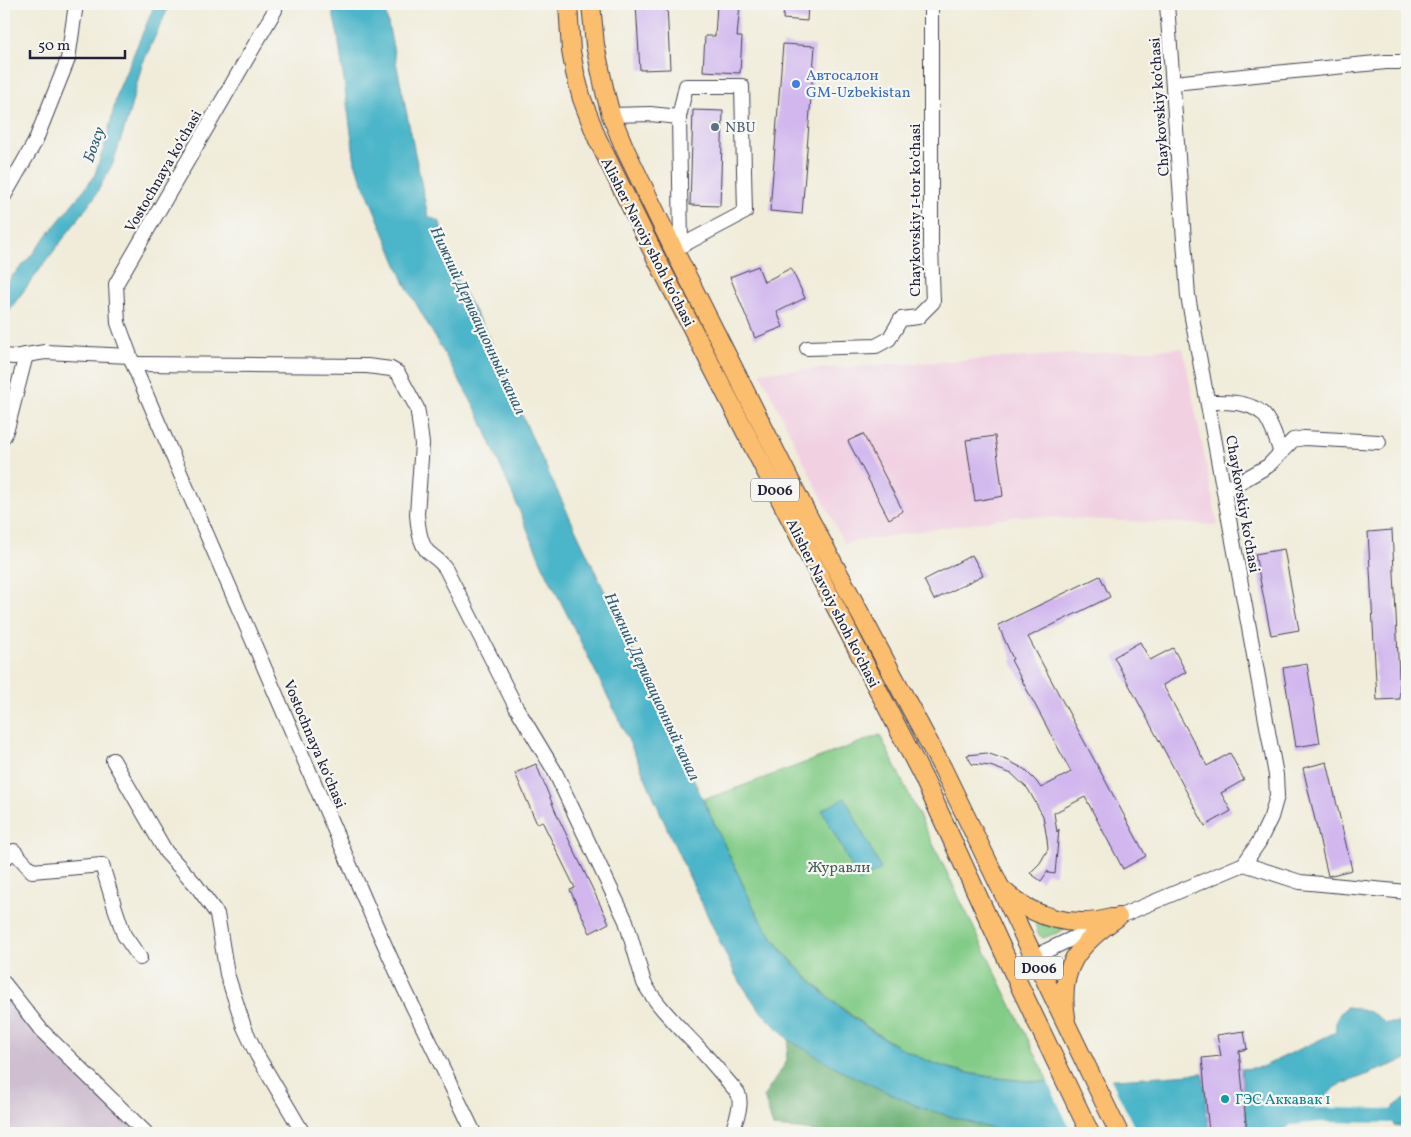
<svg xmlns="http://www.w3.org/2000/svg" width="1411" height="1137" font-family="Vollkorn,serif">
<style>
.built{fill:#f1d0e2}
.industrial{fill:#cebed0}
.green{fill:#83cc87;stroke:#527761}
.forest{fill:#6ab074;stroke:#466958}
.water{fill:#4bb5c9;stroke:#366c82}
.pier{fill:#f0ecd9}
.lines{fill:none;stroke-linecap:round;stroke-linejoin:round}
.canal{stroke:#4bb5c9;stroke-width:14}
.building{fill:#d1b7ee}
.minor-casing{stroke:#414053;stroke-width:16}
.major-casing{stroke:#414053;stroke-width:20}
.minor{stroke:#fff;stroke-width:14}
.major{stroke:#fbbd6e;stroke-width:18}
.shop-dot{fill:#3f7fe0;stroke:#f6f6f2;stroke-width:2}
.service-dot{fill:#5c6f8a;stroke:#f6f6f2;stroke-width:2}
.culture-dot{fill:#0f9aa8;stroke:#f6f6f2;stroke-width:2}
.labels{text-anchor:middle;stroke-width:4.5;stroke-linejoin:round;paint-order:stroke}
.shield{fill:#f6f6f2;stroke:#626272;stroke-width:1}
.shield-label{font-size:14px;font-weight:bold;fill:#22223b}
.shop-label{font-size:15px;fill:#366cbe;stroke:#f6f6f2;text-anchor:start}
.street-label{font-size:15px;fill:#22223b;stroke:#f6f6f2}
.service-label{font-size:15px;fill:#4e5e75;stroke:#f6f6f2;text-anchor:start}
.park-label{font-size:15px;fill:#445e56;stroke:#f6f6f2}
.culture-label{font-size:15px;fill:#0d838f;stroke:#f6f6f2;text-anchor:start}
.water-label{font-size:16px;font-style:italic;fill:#325d74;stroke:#f6f6f2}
</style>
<rect width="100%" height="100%" fill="#f6f6f2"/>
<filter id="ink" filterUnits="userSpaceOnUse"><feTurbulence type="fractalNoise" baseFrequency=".02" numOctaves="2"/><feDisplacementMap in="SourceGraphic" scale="10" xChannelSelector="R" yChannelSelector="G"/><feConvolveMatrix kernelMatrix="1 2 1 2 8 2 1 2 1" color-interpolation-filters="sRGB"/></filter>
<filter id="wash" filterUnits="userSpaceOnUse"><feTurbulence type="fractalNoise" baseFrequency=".0096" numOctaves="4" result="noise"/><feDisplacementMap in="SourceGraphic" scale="20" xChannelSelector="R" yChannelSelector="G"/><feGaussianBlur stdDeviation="1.12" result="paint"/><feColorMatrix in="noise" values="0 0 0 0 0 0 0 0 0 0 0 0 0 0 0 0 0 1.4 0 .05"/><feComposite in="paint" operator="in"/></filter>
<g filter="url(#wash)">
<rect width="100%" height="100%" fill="#f0ecd9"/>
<!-- built -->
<path class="built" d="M 1183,348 L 1218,525 L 1019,516 L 844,543 L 760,372 Z"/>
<!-- industrial -->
<path class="industrial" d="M 4,991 L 141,1133 L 4,1133 Z"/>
<!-- green -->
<g class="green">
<path d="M 880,735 L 1042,1068 L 1048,1082 C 1010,1080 972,1076 936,1064 C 912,1056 890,1042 869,1028 C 825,997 786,961 758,916 C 751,904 746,891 740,878 C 728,852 715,826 703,799 L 718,795 Z"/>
<path d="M 1035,922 L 1041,922 L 1067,929 L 1043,938 L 1038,934 Z"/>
</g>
<!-- forest -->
<path class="forest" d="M 789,1040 L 851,1075 L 919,1107 L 1003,1132 L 1003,1133 L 826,1133 L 798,1129 L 773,1127 L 764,1096 L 785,1064 Z"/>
<!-- water -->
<g class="water">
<path d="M 155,4 L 170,4 L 142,65 L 127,121 L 113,163 L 94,198 L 10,309 L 4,339 L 4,289 L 11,277 L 25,263 L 94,177 L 106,141 L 118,91 Z"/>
<path d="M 331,4 L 384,4 L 428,216 L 440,222 L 448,264 L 489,337 L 529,431 L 757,914 C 766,928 775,942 785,954 C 824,999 878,1042 933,1063 C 956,1072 990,1078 1015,1080 C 1036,1083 1057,1082 1079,1081 C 1120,1079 1162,1076 1203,1073 L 1209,1133 L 1007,1133 L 1003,1132 L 919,1107 L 848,1074 L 789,1040 L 760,1011 L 736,976 L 673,842 L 639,763 L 610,701 L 542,564 L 478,413 L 405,284 L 355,163 L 338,36 Z"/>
<path d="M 845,798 L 881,869 L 859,881 L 822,810 Z"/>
<path d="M 1346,1007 C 1361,1008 1375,1012 1385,1023 L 1407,1023 L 1407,1059 L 1335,1087 L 1318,1105 L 1306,1112 L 1280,1133 L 1247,1133 L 1241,1069 L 1262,1067 L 1336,1032 C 1335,1020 1337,1016 1346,1007 Z"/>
<path d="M 1407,1098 L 1407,1127 L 1394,1125 L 1393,1116 L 1394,1106 Z"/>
</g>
<!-- pier -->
<path class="pier" d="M 1110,1077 L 1137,1133 L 1072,1133 L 1047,1080 Z"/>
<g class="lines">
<!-- canal -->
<path class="canal" d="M 1282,1119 L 1321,1115 L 1393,1116 L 1407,1115"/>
</g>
<g id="blocks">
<!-- building -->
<g class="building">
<path d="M 636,4 L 667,4 L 670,69 L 640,70 Z"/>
<path d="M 717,4 L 740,4 L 737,37 L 742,37 L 740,73 L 703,71 L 705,36 L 715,36 Z"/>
<path d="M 784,4 L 808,4 L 807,21 L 783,19 Z"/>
<path d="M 783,44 L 815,46 L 802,214 L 770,211 Z"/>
<path d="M 693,110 L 723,111 L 720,206 L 690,205 Z"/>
<path d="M 758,266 L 764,282 L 791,268 L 805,298 L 777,312 L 783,327 L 755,338 L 730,277 Z"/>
<path d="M 863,434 L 903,511 L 889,519 L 848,441 Z"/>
<path d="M 995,436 L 1003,496 L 975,501 L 966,440 Z"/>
<path d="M 1392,530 L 1400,699 L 1377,700 L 1368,532 Z"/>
<path d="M 1284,549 L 1299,630 L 1271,635 L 1255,554 Z"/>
<path d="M 972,555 L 983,575 L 934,600 L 924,580 Z"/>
<path d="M 1100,576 L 1110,597 L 1028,637 L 1146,856 L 1123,869 L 1085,797 L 1054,813 L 1057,832 L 1059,829 L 1055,874 L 1048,873 L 1048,871 L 1041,881 L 1030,873 L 1040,863 L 1048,849 L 1047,839 L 1043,816 L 1028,789 L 1012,774 L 990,766 L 972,764 L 967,755 L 987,753 L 1009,761 L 1024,769 L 1036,781 L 1041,788 L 1071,772 L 1011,660 L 1013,659 L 998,625 Z"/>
<path d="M 1140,642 L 1150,660 L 1173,648 L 1186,672 L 1163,685 L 1207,766 L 1230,753 L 1244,780 L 1221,793 L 1231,811 L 1205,826 L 1114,657 Z"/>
<path d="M 1307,664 L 1320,743 L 1296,747 L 1283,668 Z"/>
<path d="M 1327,762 L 1352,870 L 1328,876 L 1303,768 Z"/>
<path d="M 536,764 L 557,815 L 609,923 L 590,933 L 570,890 L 575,888 L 542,821 L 537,824 L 515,773 Z"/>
<path d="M 1244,1031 L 1247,1049 L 1239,1051 L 1247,1133 L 1209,1133 L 1202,1058 L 1221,1056 L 1217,1035 Z"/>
</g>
</g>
</g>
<g filter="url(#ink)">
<use href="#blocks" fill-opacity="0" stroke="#414053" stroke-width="1"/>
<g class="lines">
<defs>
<g id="minor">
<path d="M 275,10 L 116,284 L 118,323 L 133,364 L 374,921 L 404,988 L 474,1133"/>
<path d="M 1173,83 L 1386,62 L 1407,62"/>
<path d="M 611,115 L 650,114 L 679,117 L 681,246 L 745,212 L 742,86 L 686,86 L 679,117"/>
<path d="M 4,196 L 35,142 L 68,59 L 76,4"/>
<path d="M 807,348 L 876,346 L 889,339 L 901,319 L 918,317 L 933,302 L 931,246 L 931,4"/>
<path d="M 4,356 L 14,357 L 45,352 L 130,356"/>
<path d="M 133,364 L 367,366 L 391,369 L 398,373 L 417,408 L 418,413 L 422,444 L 417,514 C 418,525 419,543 428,552 C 435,558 441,561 446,569 L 516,707 L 554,770 L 626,921 L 644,983 C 657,1006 678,1026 697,1046 C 711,1061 724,1077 738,1093 C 743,1106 735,1121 732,1133"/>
<path d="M 1208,402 C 1226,402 1248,401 1262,413 C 1271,421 1277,442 1281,453"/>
<path d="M 4,436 L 8,425 L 26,355"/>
<path d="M 1224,491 L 1268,466 L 1293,440 L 1304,438 L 1379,442"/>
<path d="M 113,760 L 166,852 L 196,885 L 217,914 L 227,974 L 244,1027 L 257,1055 L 303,1133"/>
<path d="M 4,859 L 14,851 L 32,871 L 102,865 L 114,905 L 124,935 L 140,958"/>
<path d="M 1244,864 L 1300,882 L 1407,892"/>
<path d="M 1033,957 L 1118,917 L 1244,864 L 1259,842 L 1271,817 L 1277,796 L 1276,775 L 1188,296 L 1167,4"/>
<path d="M 4,983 L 42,1031 L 146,1133"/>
</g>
<g id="major">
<path d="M 568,4 L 571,51 L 575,73 L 582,99 L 597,138 L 656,258 L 924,779 L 1011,968 L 1090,1133"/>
<path d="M 591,4 L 595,45 L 605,92 L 611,115 L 625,149 L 674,250 L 806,512 L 943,769 L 1119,1133"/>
<path d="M 1003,890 C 1032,917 1072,929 1111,918"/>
<path d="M 1066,1017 C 1058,967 1079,944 1118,917"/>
</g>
</defs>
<!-- minor casing -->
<use href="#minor" class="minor-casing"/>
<!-- major casing -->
<use href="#major" class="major-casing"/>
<!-- minor -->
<use href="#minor" class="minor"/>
<!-- major -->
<use href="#major" class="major"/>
</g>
</g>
<!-- markers -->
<circle class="shop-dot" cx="796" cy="84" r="5"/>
<circle class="service-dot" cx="715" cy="127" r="5"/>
<circle class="culture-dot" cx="1225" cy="1099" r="5"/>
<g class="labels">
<!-- shield labels -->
<g class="shield">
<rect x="751" y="478.5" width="48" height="23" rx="4"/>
<rect x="1015" y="956.5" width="48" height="23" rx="4"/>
</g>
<g class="shield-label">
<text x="775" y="495">D006</text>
<text x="1039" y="973">D006</text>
</g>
<!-- shop labels -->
<g class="shop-label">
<text x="806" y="80">Автосалон<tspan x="806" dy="17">GM-Uzbekistan</tspan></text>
</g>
<!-- street labels -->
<g class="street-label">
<text transform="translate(1159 107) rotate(-94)" y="5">Chaykovskiy ko‘chasi</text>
<text transform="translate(163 171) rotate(-60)" y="5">Vostochnaya ko‘chasi</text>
<text transform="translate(915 210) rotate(-90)" y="5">Chaykovskiy 1-tor ko‘chasi</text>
<text transform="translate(648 242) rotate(63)" y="5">Alisher Navoiy shoh koʻchasi</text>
<text transform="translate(1243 504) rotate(80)" y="5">Chaykovskiy ko‘chasi</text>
<text transform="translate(833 603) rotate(63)" y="5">Alisher Navoiy shoh koʻchasi</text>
<text transform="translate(315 744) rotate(67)" y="5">Vostochnaya ko‘chasi</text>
</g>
<!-- service labels -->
<g class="service-label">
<text x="725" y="132">NBU</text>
</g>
<!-- park labels -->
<g class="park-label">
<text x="839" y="872">Журавли</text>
</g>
<!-- culture labels -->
<g class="culture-label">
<text x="1235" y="1104">ГЭС Аккавак 1</text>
</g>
<!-- water labels -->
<g class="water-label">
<text transform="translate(93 144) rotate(-71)" y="6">Бозсу</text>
<text transform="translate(479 320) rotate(65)" y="6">Нижний Деривационный канал</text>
<text transform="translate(653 686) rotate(65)" y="6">Нижний Деривационный канал</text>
</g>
</g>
<!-- margin -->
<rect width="1411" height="1137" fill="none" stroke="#f6f6f2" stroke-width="20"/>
<!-- scale -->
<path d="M30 50v8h95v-8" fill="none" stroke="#22223b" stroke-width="2.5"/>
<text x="38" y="50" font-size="15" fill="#22223b" stroke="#f6f6f2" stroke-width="4" paint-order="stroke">50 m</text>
</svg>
